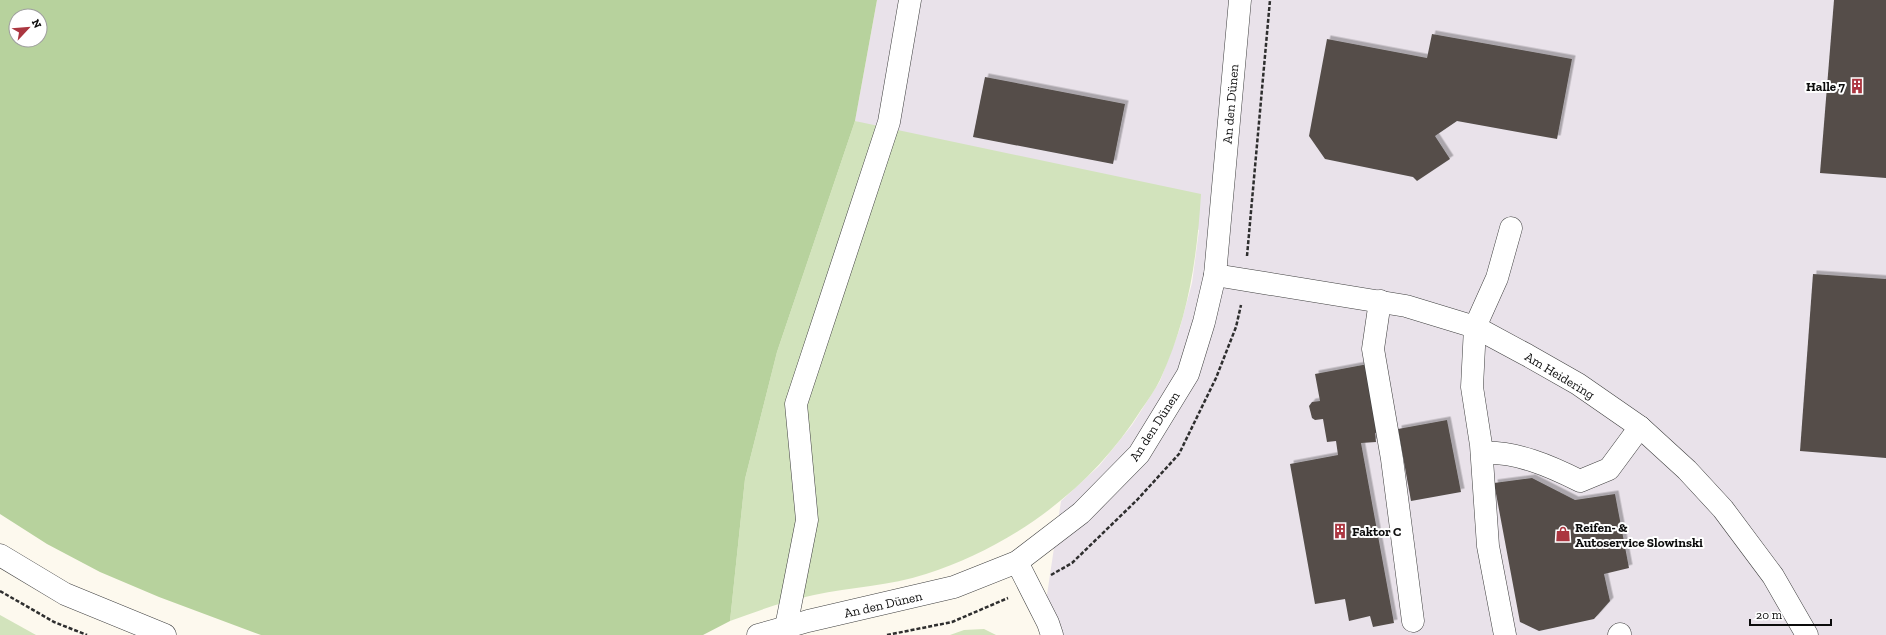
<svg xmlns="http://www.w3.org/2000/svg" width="1886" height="635" font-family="'Zilla Slab',serif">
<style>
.industrial{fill:#e9e2ea}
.green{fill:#d2e3bc}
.forest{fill:#b7d29d;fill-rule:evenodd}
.building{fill:#544e4a;filter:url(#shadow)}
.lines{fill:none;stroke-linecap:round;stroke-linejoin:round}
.minor-casing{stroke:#3f3f3f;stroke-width:23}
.path{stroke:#2e2e2e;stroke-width:2.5;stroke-dasharray:4 2;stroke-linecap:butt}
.minor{stroke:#fff;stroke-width:22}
.labels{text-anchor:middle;stroke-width:4;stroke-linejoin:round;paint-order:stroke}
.poi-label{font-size:13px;font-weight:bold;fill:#0c0c0c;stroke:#fff;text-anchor:start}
.street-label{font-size:13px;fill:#0c0c0c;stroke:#fff}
</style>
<defs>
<filter id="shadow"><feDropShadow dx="3.5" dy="-3.5" stdDeviation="0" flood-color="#0004"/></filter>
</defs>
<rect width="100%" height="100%" fill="#fdf9ee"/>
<!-- industrial -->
<path class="industrial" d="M 877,0 L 1886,0 L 1886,635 L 1041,635 L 1061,501 L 1099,466 L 1132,425 L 1160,381 L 1179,331 L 1192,283 L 1199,230 L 855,121 Z"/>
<!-- green -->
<g class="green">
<path d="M 855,121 L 1201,194 C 1197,260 1188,319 1160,380 C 1155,390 1148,400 1141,410 C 1092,488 1013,546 926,574 C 890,586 851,587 814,595 C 785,601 757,611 730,621 L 745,479 L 777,352 Z"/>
<path d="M 0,615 L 36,635 L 0,635 Z"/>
<path d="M 984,629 L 996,635 L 950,635 L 964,630 Z"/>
</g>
<!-- forest -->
<path class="forest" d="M 0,0 L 877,0 L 855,121 L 777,352 L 745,479 L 730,621 L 703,635 L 261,635 L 159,597 L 100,572 L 47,544 L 0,514 ZM 16,16 L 40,16 L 40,40 L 16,40 Z"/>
<!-- building -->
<g class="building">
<path d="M 1834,0 L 1886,0 L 1886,178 L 1820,173 Z"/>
<path d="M 1432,34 L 1572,59 L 1557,139 L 1457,121 L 1435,136 L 1450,159 L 1417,181 L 1413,177 L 1325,159 L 1309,136 L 1327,39 L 1427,58 Z"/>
<path d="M 985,77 L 1125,104 L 1113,164 L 973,137 Z"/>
<path d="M 1813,274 L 1886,279 L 1886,458 L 1800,451 Z"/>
<path d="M 1368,364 L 1381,432 L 1375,433 L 1376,442 L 1361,443 L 1394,623 L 1373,627 L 1370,616 L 1349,621 L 1345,599 L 1315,604 L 1290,464 L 1338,455 L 1336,441 L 1327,442 L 1323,419 L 1315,420 L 1312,418 L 1309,406 L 1312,402 L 1320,401 L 1315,374 Z"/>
<path d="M 1447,420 L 1461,492 L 1411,501 L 1398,429 Z"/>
<path d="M 1532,478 L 1575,500 L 1615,494 L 1629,568 L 1604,574 L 1610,601 L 1594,619 L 1539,631 L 1520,622 L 1494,483 Z"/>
</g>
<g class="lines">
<defs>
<g id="minor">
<path d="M 1215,275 L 1406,306 L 1475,327 L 1527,355 L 1578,384 L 1640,427 L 1687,470 L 1723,509 L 1773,576 L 1807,635"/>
<path d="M 1380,301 L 1373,349 L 1392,459 L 1413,621"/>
<path d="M 1482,453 C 1516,451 1550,466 1580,481 L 1609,469 L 1640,427"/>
<path d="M 0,555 L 65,594 L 165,635"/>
<path d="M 1017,562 L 1048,623 L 1052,635"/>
<path d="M 786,627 L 807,520 L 796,404 L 889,122 L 910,0"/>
<path d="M 758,635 L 808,621 L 954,587 L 1017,562 L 1081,513 L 1139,454 L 1188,374 L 1204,322 L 1215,275 L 1240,0"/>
<path d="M 1505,635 L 1488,546 L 1481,445 L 1472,387 L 1475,327 L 1497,278 L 1511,228"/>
<path d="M 1619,635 L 1620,634"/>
</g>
</defs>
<!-- minor casing -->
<use href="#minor" class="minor-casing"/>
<!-- path -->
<g class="path">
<path d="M 1247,256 L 1270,0"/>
<path d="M 1051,575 L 1072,563 L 1137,500 L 1179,454 L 1216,378 L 1236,327 L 1241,305"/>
<path d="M 0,591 L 54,622 L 87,635"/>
<path d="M 887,635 L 952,622 L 1008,598"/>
</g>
<!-- minor -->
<use href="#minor" class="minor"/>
</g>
<!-- icons -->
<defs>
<symbol id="building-bare" viewBox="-9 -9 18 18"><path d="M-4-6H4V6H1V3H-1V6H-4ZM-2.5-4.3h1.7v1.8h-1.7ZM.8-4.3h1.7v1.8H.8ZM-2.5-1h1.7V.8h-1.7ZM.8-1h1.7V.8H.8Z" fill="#ab3640" stroke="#fff" stroke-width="2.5" paint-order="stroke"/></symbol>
<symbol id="shop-bare" viewBox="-9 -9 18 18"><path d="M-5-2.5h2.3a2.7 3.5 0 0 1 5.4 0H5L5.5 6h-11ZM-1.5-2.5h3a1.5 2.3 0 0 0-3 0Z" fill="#ab3640" stroke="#fff" stroke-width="2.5" paint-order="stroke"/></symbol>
</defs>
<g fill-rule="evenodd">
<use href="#building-bare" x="1846" y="75" width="22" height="22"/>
<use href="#building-bare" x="1329" y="520" width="22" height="22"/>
<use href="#shop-bare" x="1552" y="523" width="22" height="22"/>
</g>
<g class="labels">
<!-- poi labels -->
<g class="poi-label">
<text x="1845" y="91" text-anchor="end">Halle 7</text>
<text x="1575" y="532">Reifen- &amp;<tspan x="1575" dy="15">Autoservice Slowinski</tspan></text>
<text x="1352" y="536">Faktor C</text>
</g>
<!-- street labels -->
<g class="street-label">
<text transform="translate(1230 104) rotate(-85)" y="5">An den Dünen</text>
<text transform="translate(1560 375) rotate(31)" y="5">Am Heidering</text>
<text transform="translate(1154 426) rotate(-57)" y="5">An den Dünen</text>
<text transform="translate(883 604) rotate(-13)" y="5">An den Dünen</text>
</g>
</g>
<!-- north arrow -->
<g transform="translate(28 28) rotate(64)"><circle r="19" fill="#ffffff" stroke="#9e9e9e"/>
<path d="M0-3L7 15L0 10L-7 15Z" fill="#ab3640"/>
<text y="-6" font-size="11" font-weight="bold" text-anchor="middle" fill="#0c0c0c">N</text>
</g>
<!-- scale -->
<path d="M1750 619v6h81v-6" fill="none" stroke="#0c0c0c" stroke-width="2"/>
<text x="1756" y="619" font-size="12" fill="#0c0c0c" stroke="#ffffff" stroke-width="3" paint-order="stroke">20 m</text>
</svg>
